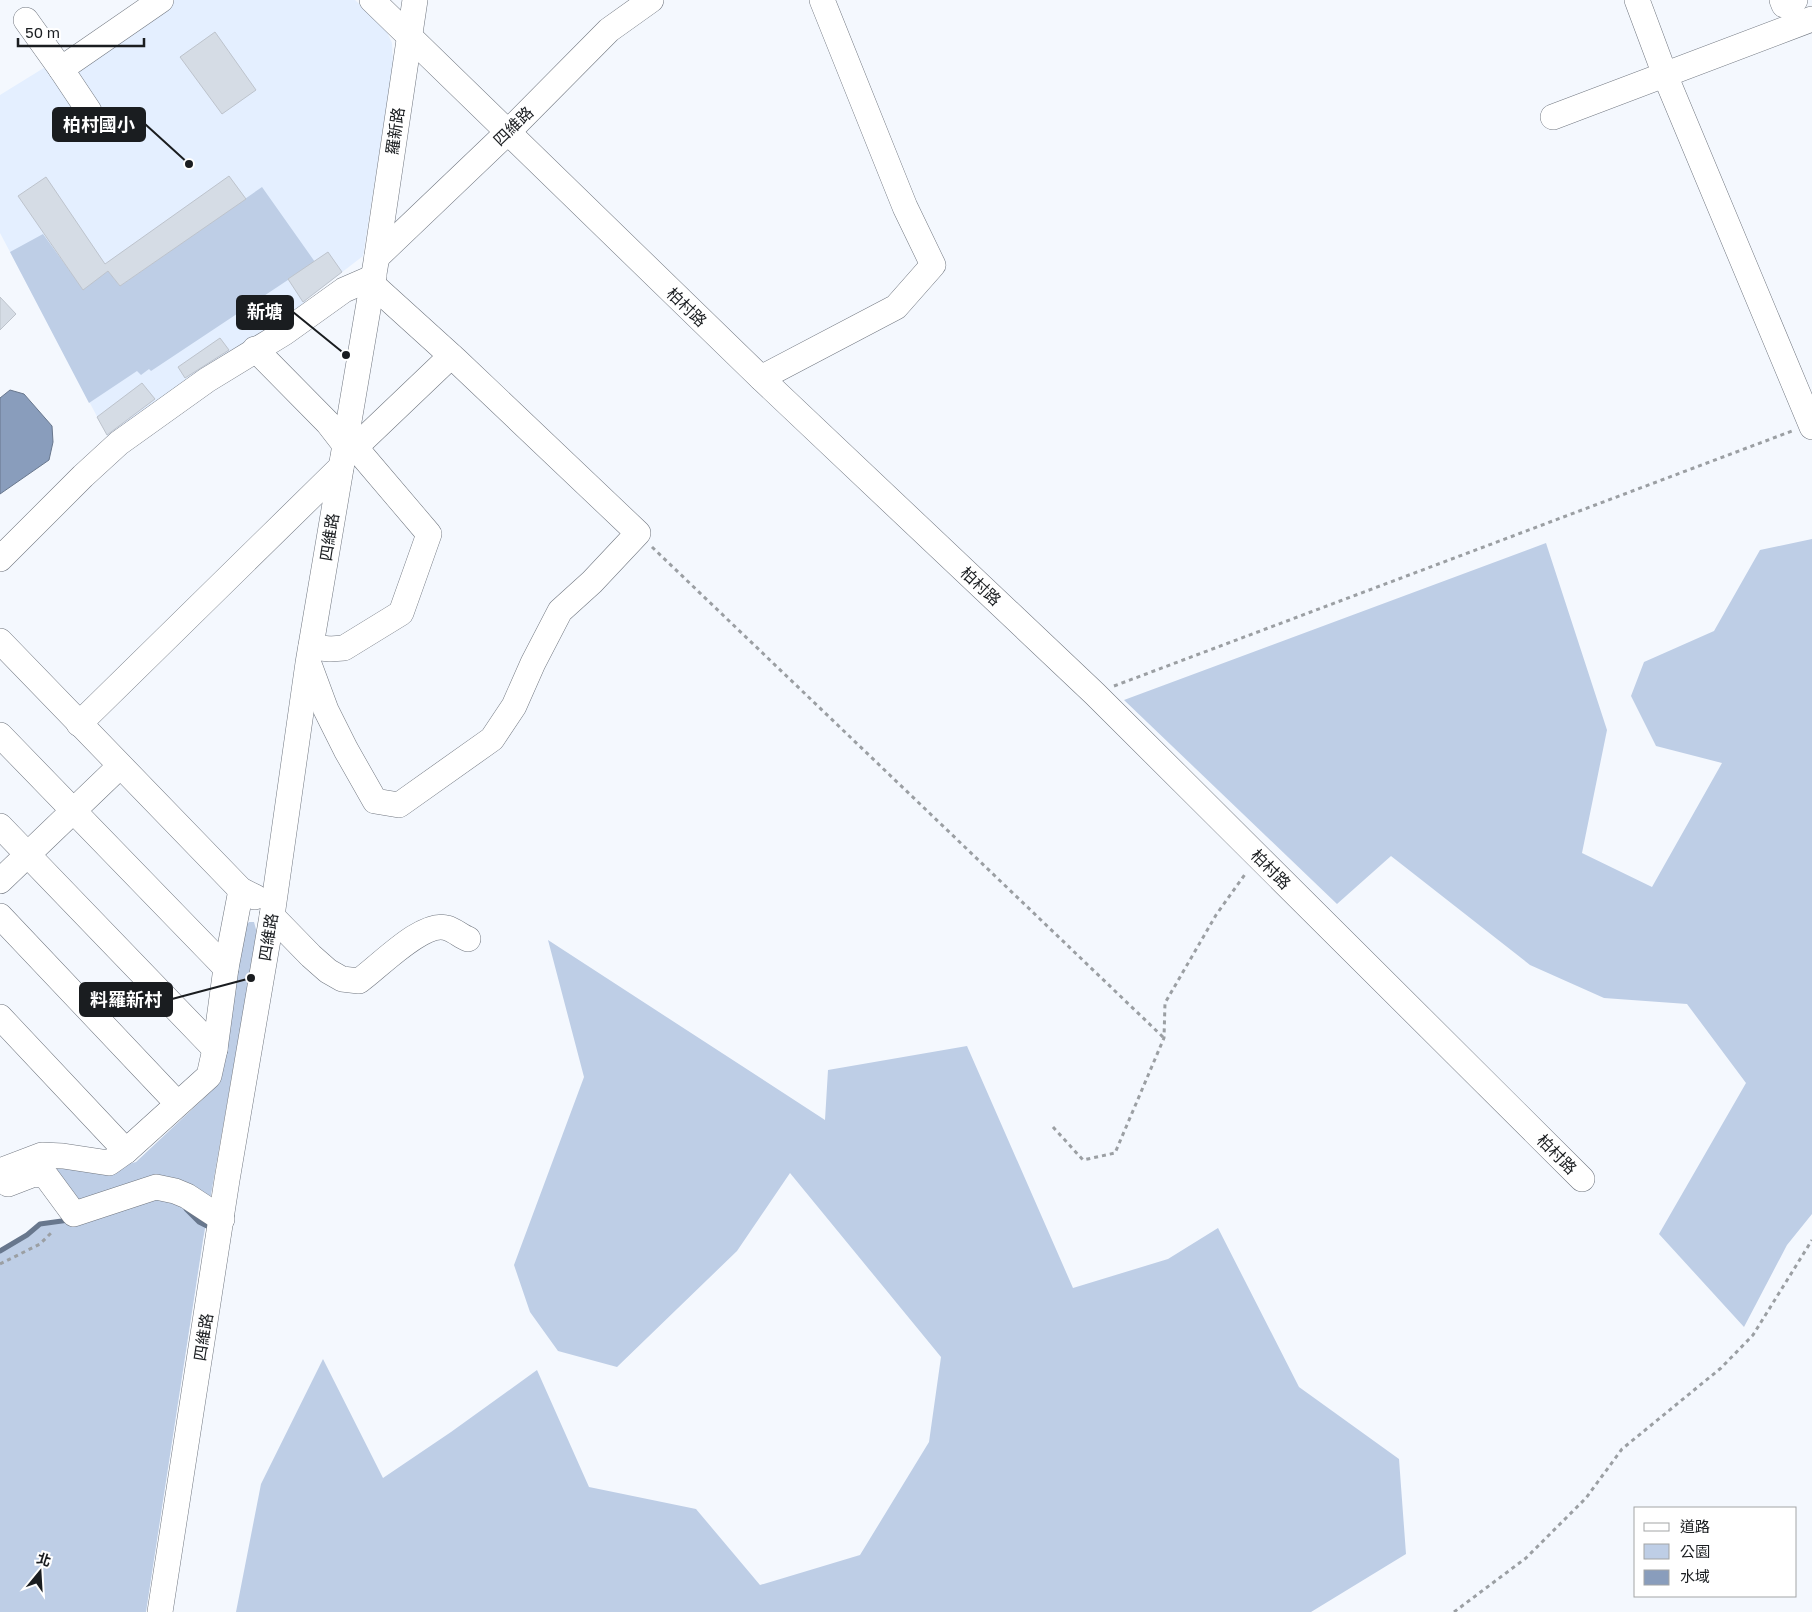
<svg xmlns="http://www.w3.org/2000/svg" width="1812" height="1612" font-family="'Golos Text','Noto Sans TC',sans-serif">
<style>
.built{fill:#e4efff}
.green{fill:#becee6}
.water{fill:#899dbc;stroke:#68778d}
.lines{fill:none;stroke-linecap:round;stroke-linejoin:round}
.stream{stroke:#68778d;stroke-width:5}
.building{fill:#d5dce5;stroke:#bdc3cc}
.minor-casing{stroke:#717780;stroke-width:26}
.path{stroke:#9b9fa3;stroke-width:3;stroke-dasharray:4 4;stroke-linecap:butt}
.minor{stroke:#fff;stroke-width:25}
.labels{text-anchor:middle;stroke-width:4;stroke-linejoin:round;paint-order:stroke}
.street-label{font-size:16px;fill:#1a1d20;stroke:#fff}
.leader{fill:none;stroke:#1a1d20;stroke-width:2}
.callout-dot{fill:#1a1d20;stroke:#fff;stroke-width:2}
.callout{fill:#1a1d20;stroke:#1a1d20;stroke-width:2}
.callout-label{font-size:18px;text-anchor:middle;font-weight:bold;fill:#fff}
</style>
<rect width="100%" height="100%" fill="#f4f8fe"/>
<!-- built -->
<path class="built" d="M 145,0 L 355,0 L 386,30 L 392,43 L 393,65 L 363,256 L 306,300 L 309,305 L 110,441 L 0,233 L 0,95 L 68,53 Z"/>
<!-- green -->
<g class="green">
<path d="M 262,187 L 315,262 L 151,371 L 149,369 L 141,375 L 137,371 L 89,403 L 10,252 L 43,234 L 83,289 L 108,271 L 120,286 Z"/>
<path d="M 1812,539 L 1812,1214 L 1787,1245 L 1744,1327 L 1659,1234 L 1746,1083 L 1687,1004 L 1604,998 L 1530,965 L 1391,856 L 1337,904 L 1124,700 L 1546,543 L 1607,730 L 1582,853 L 1652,887 L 1722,763 L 1656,746 L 1631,696 L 1644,662 L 1714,631 L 1760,550 Z"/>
<path d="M 249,922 L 254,922 L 257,933 L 203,1240 L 146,1612 L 0,1612 L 0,1251 L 27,1235 L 40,1224 L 70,1219 L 46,1176 L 46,1161 L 113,1168 L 136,1162 L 219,1084 L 224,1056 L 240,932 Z"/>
<path d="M 548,940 L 825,1120 L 828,1070 L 967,1046 L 1073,1288 L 1168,1259 L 1218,1228 L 1299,1387 L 1399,1459 L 1406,1554 L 1311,1612 L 236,1612 L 261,1484 L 323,1359 L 383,1478 L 451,1432 L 537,1370 L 589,1487 L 696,1509 L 760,1585 L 860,1555 L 929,1442 L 941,1357 L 790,1173 L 737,1251 L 617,1367 L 558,1351 L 530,1312 L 514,1265 L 584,1077 Z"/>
</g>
<!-- water -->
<path class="water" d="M 10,390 L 24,394 L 52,426 L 53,442 L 49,460 L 0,494 L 0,398 Z"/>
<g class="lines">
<!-- stream -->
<g class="stream">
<path d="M 186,1209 L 199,1222 L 213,1229"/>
<path d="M 0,1251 L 27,1235 L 40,1224 L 69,1220"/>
</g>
</g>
<!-- building -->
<g class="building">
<path d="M 215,32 L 256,90 L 222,114 L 180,57 Z"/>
<path d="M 229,176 L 246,199 L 120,286 L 108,271 L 83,290 L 18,196 L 46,177 L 105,264 Z"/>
<path d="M 328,252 L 342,272 L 303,302 L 288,279 Z"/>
<path d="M 0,297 L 16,314 L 0,330 Z"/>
<path d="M 220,338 L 229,350 L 185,378 L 178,367 Z"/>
<path d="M 142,383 L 155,399 L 107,435 L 97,417 Z"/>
</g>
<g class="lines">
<defs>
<g id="minor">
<path d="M 372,0 L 761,378 L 1095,694 L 1582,1179"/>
<path d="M 1637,0 L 1665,75 L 1812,427"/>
<path d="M 1782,0 L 1784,5 L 1795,0"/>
<path d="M 26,20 L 61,69"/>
<path d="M 89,111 L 61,69 L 161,0"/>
<path d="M 1553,117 L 1812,19"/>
<path d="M 377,257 L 508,132 L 609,30 L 651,0"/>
<path d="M 255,349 L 328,423 L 345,445"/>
<path d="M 761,378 L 896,307 L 933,265 L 905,207 L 822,0"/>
<path d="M 343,459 L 451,356"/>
<path d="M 0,559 L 83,476 L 119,443 L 207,380 L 284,333 L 344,290 L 374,277"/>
<path d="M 0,641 L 241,890 L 255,897"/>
<path d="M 311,647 L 330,649 L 344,648 L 401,613 L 429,534 L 355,447"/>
<path d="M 309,664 L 326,710 L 346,750 L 375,801 L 399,805 L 492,739 L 514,706 L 533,663 L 560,611 L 592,582 L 638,533 L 457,361 L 372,284"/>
<path d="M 79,724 L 341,467"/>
<path d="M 0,735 L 226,968"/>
<path d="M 0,826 L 215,1049"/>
<path d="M 0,881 L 120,766"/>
<path d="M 0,916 L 177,1103"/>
<path d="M 272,916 L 311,956 L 328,971 L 342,979 L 359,981 C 379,967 423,920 447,928 C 454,930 461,936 468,939"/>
<path d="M 0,1017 L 126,1151"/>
<path d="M 0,1171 L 42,1155 L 63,1156 L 109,1163 L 126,1151 L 209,1076 L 215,1049 L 226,968 L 241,890"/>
<path d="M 8,1184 L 34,1174 L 46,1176 L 74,1214 L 156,1187 L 175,1191 L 187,1196 L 222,1219"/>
<path d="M 160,1612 L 227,1180 L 272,916 L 308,663 L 376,262 L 415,0"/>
</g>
</defs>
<!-- minor casing -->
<use href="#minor" class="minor-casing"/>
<!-- path -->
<g class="path">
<path d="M 652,547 L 1164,1038"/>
<path d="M 1114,686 L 1792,431"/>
<path d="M 1053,1127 L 1083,1160 L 1115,1153 L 1164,1038 L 1165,1003 L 1216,915 L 1246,873"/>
<path d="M 0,1264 L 40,1244 L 53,1231"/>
<path d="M 1454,1612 L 1526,1558 L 1586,1498 L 1622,1449 L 1721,1368 L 1753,1335 L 1812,1240"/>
</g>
<!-- minor -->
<use href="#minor" class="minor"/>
</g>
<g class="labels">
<!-- street labels -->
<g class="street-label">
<text transform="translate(513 126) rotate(-44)" y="6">四維路</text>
<text transform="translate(395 131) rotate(-82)" y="6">羅新路</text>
<text transform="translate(687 307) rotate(44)" y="6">柏村路</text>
<text transform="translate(329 537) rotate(-81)" y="6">四維路</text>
<text transform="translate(981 586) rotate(43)" y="6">柏村路</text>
<text transform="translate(1271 869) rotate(45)" y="6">柏村路</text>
<text transform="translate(268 937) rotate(-81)" y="6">四維路</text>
<text transform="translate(1557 1154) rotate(45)" y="6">柏村路</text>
<text transform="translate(203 1337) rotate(-81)" y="6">四維路</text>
</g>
</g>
<!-- callouts -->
<path class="leader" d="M189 164L145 124M346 355L293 312M251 978L172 999"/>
<g class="callout-dot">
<circle cx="189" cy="164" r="5"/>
<circle cx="346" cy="355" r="5"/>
<circle cx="251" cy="978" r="5"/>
</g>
<g class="callout">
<rect x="53" y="108" width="92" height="33" rx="5"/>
<rect x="237" y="296" width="56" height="33" rx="5"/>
<rect x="80" y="983" width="92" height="33" rx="5"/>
</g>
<g class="callout-label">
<text x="99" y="131">柏村國小</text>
<text x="265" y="318">新塘</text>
<text x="126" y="1006">料羅新村</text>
</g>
<!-- legend -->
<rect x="1634" y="1507" width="162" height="90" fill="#ffffff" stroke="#a3a5a6"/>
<rect x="1644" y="1523" width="25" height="8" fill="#ffffff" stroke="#a3a5a6"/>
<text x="1680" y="1532" font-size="15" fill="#1a1d20">道路</text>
<rect x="1644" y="1544" width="25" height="15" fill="#becee6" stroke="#a3a5a6"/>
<text x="1680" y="1557" font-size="15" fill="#1a1d20">公園</text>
<rect x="1644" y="1570" width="25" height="15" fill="#899dbc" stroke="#a3a5a6"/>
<text x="1680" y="1582" font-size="15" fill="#1a1d20">水域</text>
<!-- north arrow -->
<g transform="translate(40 1572) rotate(18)" stroke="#ffffff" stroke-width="4" paint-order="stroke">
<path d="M0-4L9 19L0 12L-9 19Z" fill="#1a1d20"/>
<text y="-8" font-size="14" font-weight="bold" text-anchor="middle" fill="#1a1d20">北</text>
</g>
<!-- scale -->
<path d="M18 38v8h126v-8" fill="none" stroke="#1a1d20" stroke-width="2.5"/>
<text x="25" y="38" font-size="15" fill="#1a1d20" stroke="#ffffff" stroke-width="4" paint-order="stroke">50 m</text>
</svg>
